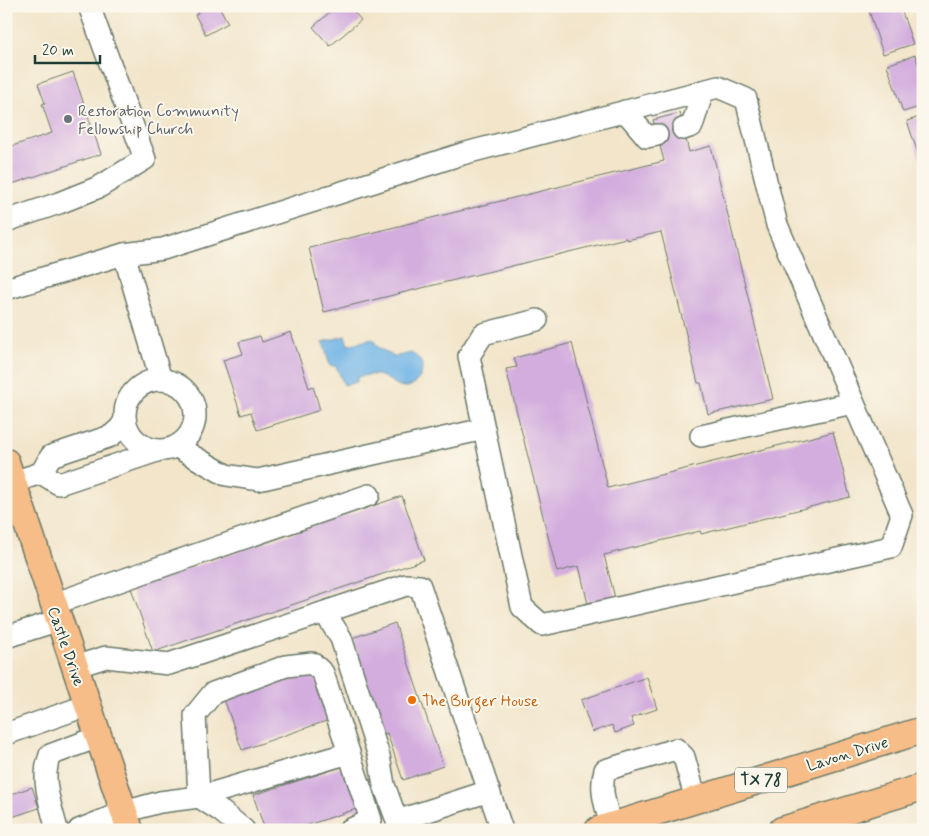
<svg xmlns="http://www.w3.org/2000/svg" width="929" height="836" font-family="Mynerve,sans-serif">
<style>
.water{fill:#70b4e6;stroke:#48788d}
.building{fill:#d3adde}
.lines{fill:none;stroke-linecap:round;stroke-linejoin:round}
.minor-casing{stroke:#697868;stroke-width:24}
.major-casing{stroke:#697868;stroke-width:29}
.minor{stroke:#fff;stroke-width:21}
.major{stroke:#f7bd88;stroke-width:26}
.worship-dot{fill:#6b7280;stroke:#fbf7ec;stroke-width:2}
.food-dot{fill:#e8710a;stroke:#fbf7ec;stroke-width:2}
.labels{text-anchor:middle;stroke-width:4;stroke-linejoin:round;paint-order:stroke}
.shield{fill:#fbf7ec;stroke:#61756b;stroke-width:1}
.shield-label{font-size:15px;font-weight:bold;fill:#1f3d34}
.worship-label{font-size:16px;fill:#5b616d;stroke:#fbf7ec;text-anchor:start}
.street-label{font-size:16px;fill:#1f3d34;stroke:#fbf7ec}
.food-label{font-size:16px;fill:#c56008;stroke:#fbf7ec;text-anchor:start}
</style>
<rect width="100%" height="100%" fill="#fbf7ec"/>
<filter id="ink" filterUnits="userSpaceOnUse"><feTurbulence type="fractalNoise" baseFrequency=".02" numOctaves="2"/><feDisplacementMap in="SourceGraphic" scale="10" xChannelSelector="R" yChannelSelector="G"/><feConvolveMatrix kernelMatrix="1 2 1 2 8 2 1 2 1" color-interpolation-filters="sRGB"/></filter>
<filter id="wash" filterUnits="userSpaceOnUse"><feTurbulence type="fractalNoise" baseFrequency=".0096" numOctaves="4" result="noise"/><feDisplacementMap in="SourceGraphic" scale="20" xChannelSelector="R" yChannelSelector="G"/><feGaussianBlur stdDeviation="1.12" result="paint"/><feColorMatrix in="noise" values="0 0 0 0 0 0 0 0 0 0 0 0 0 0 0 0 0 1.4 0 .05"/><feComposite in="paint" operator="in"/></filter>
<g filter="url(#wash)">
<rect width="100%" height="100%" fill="#f2e5ca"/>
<!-- water -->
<path class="water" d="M 345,336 L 348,345 L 373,339 L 377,346 L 394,357 L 411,353 C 418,357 422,360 422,368 C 422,374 420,378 416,382 C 402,396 391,377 377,375 C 371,374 363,376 357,377 L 357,382 L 344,385 L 336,366 L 330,366 L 323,342 Z"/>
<g id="blocks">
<!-- building -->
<g class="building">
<path d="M 195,6 L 219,6 L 228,23 L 206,35 L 195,15 L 198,13 Z"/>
<path d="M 337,6 L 349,6 L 361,20 L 330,46 L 313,27 Z"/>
<path d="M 873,6 L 900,6 L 913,44 L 883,54 L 868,8 Z"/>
<path d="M 915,55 L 923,78 L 923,106 L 903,112 L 887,65 Z"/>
<path d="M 73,72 L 101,154 L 9,185 L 6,182 L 6,148 L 52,133 L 42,104 L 45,103 L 38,84 Z"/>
<path d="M 680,113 L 689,152 L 711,146 L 773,399 L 708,414 L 701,383 L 698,383 L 661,232 L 627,240 L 626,238 L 324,312 L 309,248 L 664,161 L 653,120 Z"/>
<path d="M 923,116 L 923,165 L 922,165 L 907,121 Z"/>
<path d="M 291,332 L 309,388 L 313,386 L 320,410 L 257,430 L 251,412 L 241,415 L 223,360 L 243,354 L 239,342 L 260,336 L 262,342 Z"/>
<path d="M 572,343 L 608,488 L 833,432 L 850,497 L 701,534 L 700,531 L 604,555 L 615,598 L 588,604 L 579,566 L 557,572 L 506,369 L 517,367 L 514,358 Z"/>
<path d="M 402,496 L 424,560 L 153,652 L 131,588 Z"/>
<path d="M 395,623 L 443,766 L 403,780 L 387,733 L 384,734 L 352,638 Z"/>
<path d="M 312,669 L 329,720 L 242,750 L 224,699 Z"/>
<path d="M 647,677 L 657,709 L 631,718 L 634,726 L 615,733 L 612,725 L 592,732 L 581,700 Z"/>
<path d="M 351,764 L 365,806 L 293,830 L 265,830 L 253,795 Z"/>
<path d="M 32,787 L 39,808 L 6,819 L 6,796 Z"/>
</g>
</g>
</g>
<g filter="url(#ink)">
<use href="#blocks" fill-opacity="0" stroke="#697868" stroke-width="1"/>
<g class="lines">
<defs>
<g id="minor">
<path d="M 625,111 L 647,137 L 657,135"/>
<path d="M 683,129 L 692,126 L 703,91"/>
<path d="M 6,221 L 59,203 L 99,187 L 145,159 L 89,6"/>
<path d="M 124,254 L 161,380"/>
<path d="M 6,289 L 124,254 L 163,249 L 462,154 L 718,87 L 746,99 L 777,225 L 902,515 L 891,547 L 542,625 L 522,607 L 484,429 L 258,480 L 226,475 L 177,447"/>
<circle cx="160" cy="415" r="35"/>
<path d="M 484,429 L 469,356 L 483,334 L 537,320"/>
<path d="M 701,436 L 853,403"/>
<path d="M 41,473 L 59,484 L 157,451"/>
<path d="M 13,482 L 41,473 L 51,456 L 111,436 L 120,428 L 125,420"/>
<path d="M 53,604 L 369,495"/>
<path d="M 325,613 L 341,638 L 379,756 L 384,785 L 397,821"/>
<path d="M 6,637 L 59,620"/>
<path d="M 312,663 L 323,673 L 349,753 L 199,797 L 195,715 L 213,693 L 286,666 Z"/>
<path d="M 74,667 L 106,657 L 169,664 L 406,585 L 420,586 L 502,830"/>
<path d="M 6,734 L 88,705"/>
<path d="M 349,753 L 371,820 L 349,830"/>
<path d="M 611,826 C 606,807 599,789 605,770 L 676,749 L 684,757 L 696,800"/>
<path d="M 57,830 C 51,805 40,779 50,755 L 98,737"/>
<path d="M 79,830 L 124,812 L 160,802 L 199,797 L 222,812 L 244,830"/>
<path d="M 400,830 L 397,821 L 489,791"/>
</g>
<g id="major">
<path d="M 6,462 L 130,830"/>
<path d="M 598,830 L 923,730"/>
<path d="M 782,830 L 923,787"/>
</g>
</defs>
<!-- minor casing -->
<use href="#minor" class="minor-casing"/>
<!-- major casing -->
<use href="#major" class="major-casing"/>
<!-- minor -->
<use href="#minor" class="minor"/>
<!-- major -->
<use href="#major" class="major"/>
</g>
</g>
<!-- markers -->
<circle class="worship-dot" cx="68" cy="119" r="5"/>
<circle class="food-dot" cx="412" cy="700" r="5"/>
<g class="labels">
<!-- shield labels -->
<rect class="shield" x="735" y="767.5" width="52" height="25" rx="4"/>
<g class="shield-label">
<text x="761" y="785">TX 78</text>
</g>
<!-- worship labels -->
<g class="worship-label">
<text x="78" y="116">Restoration Community<tspan x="78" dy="18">Fellowship Church</tspan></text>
</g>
<!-- street labels -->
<g class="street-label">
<text transform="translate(67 646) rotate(71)" y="6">Castle Drive</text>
<text transform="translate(847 753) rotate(-17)" y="6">Lavon Drive</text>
</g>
<!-- food labels -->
<g class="food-label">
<text x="422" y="706">The Burger House</text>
</g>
</g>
<!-- margin -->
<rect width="929" height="836" fill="none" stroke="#fbf7ec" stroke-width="25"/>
<!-- scale -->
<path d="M35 55v8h65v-8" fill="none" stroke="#1f3d34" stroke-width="2.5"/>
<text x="42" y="55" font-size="15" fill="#1f3d34" stroke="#fbf7ec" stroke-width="4" paint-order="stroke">20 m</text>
</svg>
